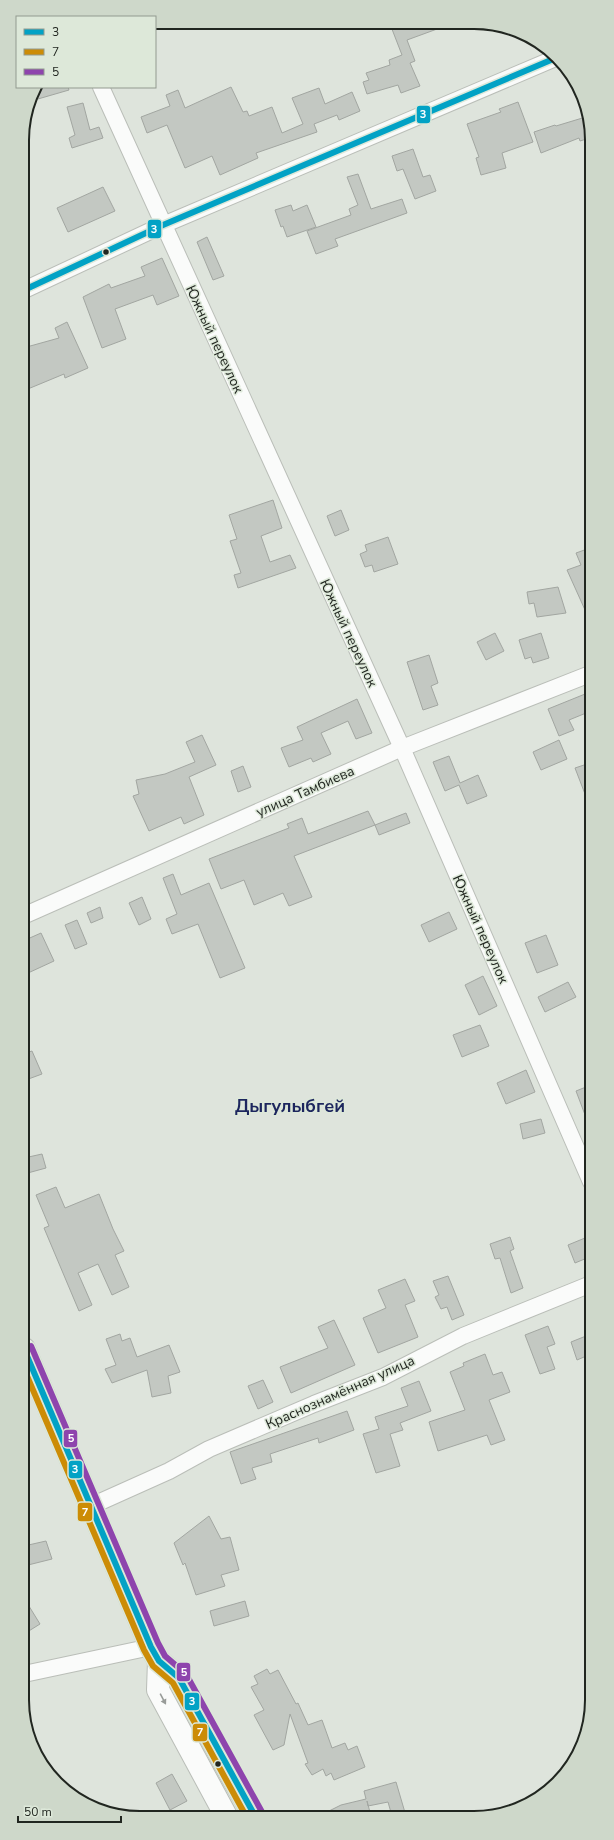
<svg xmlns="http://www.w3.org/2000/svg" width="614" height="1840" font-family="'Nunito Sans',sans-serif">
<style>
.building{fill:#c3c8c2;stroke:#a2a6a1}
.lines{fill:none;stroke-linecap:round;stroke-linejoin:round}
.street-casing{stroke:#babeb8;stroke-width:18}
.secondary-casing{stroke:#babeb8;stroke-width:24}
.street{stroke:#fafbfa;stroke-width:16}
.secondary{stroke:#fafbfa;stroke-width:22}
.bus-1-casing{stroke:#dde8d9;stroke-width:9}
.bus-2-casing{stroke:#dde8d9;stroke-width:9}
.bus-3-casing{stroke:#dde8d9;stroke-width:9}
.bus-1{stroke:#02a2c5;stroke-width:6}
.bus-2{stroke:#cc8c06;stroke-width:6}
.bus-3{stroke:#8e44ad;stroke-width:6}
.oneway{fill:#989b98}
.bus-dot{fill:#212620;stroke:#dde8d9;stroke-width:1.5}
.labels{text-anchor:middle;stroke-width:3;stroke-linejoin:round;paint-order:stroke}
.street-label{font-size:14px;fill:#212620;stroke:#dde8d9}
.district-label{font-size:18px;font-weight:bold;fill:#1d265e;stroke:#dde8d9}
.rim{fill:none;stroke:#212620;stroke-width:2}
.line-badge{stroke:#dde8d9;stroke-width:1.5}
.badge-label{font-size:11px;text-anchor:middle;font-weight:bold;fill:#fff}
</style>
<rect width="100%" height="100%" fill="#dee4dc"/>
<!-- building -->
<g class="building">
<path d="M 390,24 L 448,25 L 407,40 L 415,61 L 410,63 L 420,86 L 401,93 L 398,85 L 367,94 L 363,82 L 369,80 L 366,73 L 390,65 L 389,60 L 402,55 Z"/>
<path d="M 35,87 L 68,87 L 69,90 L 31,101 Z"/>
<path d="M 231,87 L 243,112 L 247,111 L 249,116 L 272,107 L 282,133 L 303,124 L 292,98 L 319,88 L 325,104 L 352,92 L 360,111 L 339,120 L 337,115 L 314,124 L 317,132 L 256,153 L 258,158 L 220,175 L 212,156 L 185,168 L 167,125 L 147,133 L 141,117 L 170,106 L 166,95 L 178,90 L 185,108 Z"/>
<path d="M 518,102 L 533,142 L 502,153 L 506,168 L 481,175 L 476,158 L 479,157 L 467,124 L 501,112 L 499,109 Z"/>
<path d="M 83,103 L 90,130 L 99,127 L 103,138 L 72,148 L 69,138 L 75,135 L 67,107 Z"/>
<path d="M 589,116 L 590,138 L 580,141 L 579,138 L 541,153 L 534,132 L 555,125 L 556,126 Z"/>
<path d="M 413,149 L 423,177 L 430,175 L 436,191 L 415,199 L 403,169 L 397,171 L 392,156 Z"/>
<path d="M 358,174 L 371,209 L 402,199 L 407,213 L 335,239 L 338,246 L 316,254 L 307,231 L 351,215 L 349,209 L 358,205 L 347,177 Z"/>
<path d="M 103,187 L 115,211 L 68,232 L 57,208 Z"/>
<path d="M 291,205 L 293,211 L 307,205 L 316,227 L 287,237 L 283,226 L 281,227 L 275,210 Z"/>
<path d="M 207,237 L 224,276 L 213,280 L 197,242 Z"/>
<path d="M 162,258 L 179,296 L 157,305 L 153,295 L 115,309 L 126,339 L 102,348 L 83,297 L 109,284 L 111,288 L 145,276 L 141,267 Z"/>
<path d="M 67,322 L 88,368 L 65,378 L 64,374 L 23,391 L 23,348 L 59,338 L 55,328 Z"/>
<path d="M 273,500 L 282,528 L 261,536 L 270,562 L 290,555 L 296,568 L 238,588 L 234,575 L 241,573 L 230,541 L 237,539 L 229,515 Z"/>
<path d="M 341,510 L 349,530 L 335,536 L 327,516 Z"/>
<path d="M 388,537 L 398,564 L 374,572 L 372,565 L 365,567 L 360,554 L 367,551 L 365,545 Z"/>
<path d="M 590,548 L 590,621 L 567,570 L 581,565 L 576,553 Z"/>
<path d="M 558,587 L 566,613 L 537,617 L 534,603 L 529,604 L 527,592 Z"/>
<path d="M 495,633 L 504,651 L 486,660 L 477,642 Z"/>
<path d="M 541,633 L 549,658 L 533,663 L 531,657 L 525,659 L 519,640 Z"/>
<path d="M 429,655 L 438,683 L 431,686 L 438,705 L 423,710 L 407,662 Z"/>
<path d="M 590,692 L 591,711 L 569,720 L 574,730 L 559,736 L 548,709 Z"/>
<path d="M 357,699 L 372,733 L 356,739 L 348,721 L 321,733 L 331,754 L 313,762 L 311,758 L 289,767 L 281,748 L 303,740 L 297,727 Z"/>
<path d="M 202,735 L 216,765 L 189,777 L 204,815 L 184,824 L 181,817 L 149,831 L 133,796 L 139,794 L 136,780 L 165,774 L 195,762 L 186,742 Z"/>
<path d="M 559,740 L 567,759 L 541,770 L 533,752 Z"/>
<path d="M 449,756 L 460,783 L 478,775 L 487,796 L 467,804 L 459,785 L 445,791 L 433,762 Z"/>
<path d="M 587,764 L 591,773 L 590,807 L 575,768 Z"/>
<path d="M 243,766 L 251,787 L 238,792 L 231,771 Z"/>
<path d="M 368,811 L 375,825 L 294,856 L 312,897 L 289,906 L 283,893 L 254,905 L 244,880 L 221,889 L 209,859 L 289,828 L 287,824 L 302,818 L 308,834 Z"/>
<path d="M 406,813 L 410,823 L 379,835 L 375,825 Z"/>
<path d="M 173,874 L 181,895 L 209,883 L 245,968 L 220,978 L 198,924 L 172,934 L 166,919 L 177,914 L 163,878 Z"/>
<path d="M 142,897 L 151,919 L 139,925 L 129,903 Z"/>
<path d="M 100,907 L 103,918 L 91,923 L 87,913 Z"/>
<path d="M 449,912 L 457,929 L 429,942 L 421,925 Z"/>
<path d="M 77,920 L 87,944 L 75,949 L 65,925 Z"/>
<path d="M 41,933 L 54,961 L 28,973 L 23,962 L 23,941 Z"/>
<path d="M 546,935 L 558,965 L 537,973 L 525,943 Z"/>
<path d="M 483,976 L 497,1006 L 479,1015 L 465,985 Z"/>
<path d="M 568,982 L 576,997 L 545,1012 L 538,997 Z"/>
<path d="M 480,1025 L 489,1046 L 462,1057 L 453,1035 Z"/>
<path d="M 32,1051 L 42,1074 L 23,1081 L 23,1054 Z"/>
<path d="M 526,1070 L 535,1092 L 506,1104 L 497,1083 Z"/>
<path d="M 591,1085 L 591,1128 L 590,1128 L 576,1091 Z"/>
<path d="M 541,1119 L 545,1133 L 523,1139 L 520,1124 Z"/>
<path d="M 42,1154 L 46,1168 L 24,1174 L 24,1158 Z"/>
<path d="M 56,1187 L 65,1208 L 99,1194 L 113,1229 L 124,1251 L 115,1255 L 129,1287 L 112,1295 L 98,1264 L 78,1273 L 92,1305 L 79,1311 L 44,1228 L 49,1226 L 36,1195 Z"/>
<path d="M 510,1237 L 514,1249 L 510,1251 L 523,1288 L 511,1293 L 500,1258 L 495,1259 L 490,1244 Z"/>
<path d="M 585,1238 L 587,1258 L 575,1263 L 568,1245 Z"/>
<path d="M 448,1276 L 464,1315 L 452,1320 L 447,1307 L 441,1309 L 435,1297 L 439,1295 L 433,1281 Z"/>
<path d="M 405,1279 L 415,1301 L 405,1305 L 418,1337 L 378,1353 L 363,1318 L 386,1308 L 378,1290 Z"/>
<path d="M 334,1320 L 355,1365 L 291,1393 L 280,1367 L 328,1348 L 318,1327 Z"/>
<path d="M 548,1326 L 555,1344 L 547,1347 L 555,1369 L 540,1374 L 525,1335 Z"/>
<path d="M 120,1334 L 122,1341 L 130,1338 L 137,1357 L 169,1345 L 180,1372 L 168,1376 L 171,1393 L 152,1397 L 147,1370 L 112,1383 L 105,1369 L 116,1365 L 106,1339 Z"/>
<path d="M 591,1334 L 591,1354 L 577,1360 L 571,1342 Z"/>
<path d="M 485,1354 L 493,1375 L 502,1372 L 510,1392 L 489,1400 L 505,1440 L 491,1445 L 487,1435 L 438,1451 L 429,1422 L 465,1410 L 450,1372 L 464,1366 L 463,1363 Z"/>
<path d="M 263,1380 L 273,1402 L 258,1409 L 248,1386 Z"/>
<path d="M 419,1381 L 431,1411 L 400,1423 L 403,1430 L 390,1434 L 400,1466 L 376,1473 L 363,1434 L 379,1429 L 375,1417 L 408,1406 L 401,1388 Z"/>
<path d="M 347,1411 L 354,1430 L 319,1443 L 318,1438 L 270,1454 L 272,1462 L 252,1468 L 256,1479 L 241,1484 L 230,1452 Z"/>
<path d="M 209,1516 L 221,1539 L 230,1537 L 239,1570 L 221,1575 L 225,1586 L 196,1595 L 185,1563 L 183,1565 L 174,1543 Z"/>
<path d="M 46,1541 L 52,1559 L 24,1566 L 24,1546 Z"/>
<path d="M 24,1598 L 40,1624 L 24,1634 Z"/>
<path d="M 245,1601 L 249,1616 L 214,1626 L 210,1611 Z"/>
<path d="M 267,1669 L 270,1674 L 278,1670 L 296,1704 L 298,1703 L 308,1725 L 322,1720 L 332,1748 L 345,1743 L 348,1750 L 357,1746 L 365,1767 L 334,1780 L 331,1773 L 326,1776 L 323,1769 L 312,1775 L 305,1764 L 308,1763 L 290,1714 L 284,1745 L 273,1750 L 254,1715 L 264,1710 L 251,1687 L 258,1684 L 254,1676 Z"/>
<path d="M 172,1774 L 187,1801 L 170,1810 L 156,1783 Z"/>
<path d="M 396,1782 L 406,1816 L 392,1816 L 388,1802 L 368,1806 L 367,1801 L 371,1816 L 319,1816 L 341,1805 L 366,1799 L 364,1791 Z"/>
</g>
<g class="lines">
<defs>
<g id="street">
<path d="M 101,87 L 402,748 L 591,1182"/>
<path d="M 22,291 L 163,225 L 558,57"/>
<path d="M 23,916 L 402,748 L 590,674"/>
<path d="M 91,1506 L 169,1471 L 209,1449 L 314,1404 L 383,1377 L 463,1336 L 591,1284"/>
<path d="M 24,1674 L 151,1647"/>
</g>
<g id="secondary">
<path d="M 24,1349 L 151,1647 L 159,1661 L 179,1678 L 233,1778 L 255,1816"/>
<path d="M 159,1661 L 158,1690 L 226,1816"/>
</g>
</defs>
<!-- street casing -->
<use href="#street" class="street-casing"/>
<!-- secondary casing -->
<use href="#secondary" class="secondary-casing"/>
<!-- street -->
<use href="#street" class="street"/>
<!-- secondary -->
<use href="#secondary" class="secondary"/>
<defs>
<g id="bus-1">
<path d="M 22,291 L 163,225 L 558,57"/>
<path d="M 24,1349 L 151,1647 L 159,1661 L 179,1678 L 255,1816"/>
</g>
<path id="bus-2" d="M 24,1369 L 144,1650 L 153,1666 L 173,1683 L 246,1816"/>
<path id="bus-3" d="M 31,1346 L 158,1643 L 165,1656 L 186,1674 L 262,1812"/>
</defs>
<!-- bus-1 casing -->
<use href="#bus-1" class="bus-1-casing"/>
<!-- bus-2 casing -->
<use href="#bus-2" class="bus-2-casing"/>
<!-- bus-3 casing -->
<use href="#bus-3" class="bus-3-casing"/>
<!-- bus-1 -->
<use href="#bus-1" class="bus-1"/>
<!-- bus-2 -->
<use href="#bus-2" class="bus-2"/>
<!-- bus-3 -->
<use href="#bus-3" class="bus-3"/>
</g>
<!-- one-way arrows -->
<defs><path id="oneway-solid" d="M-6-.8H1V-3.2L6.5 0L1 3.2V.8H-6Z"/></defs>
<use class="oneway" href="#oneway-solid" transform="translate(163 1699) rotate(62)"/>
<!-- markers -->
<g class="bus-dot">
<circle cx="106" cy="252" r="3.5"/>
<circle cx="218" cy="1764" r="3.5"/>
</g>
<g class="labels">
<!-- street labels -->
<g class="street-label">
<text transform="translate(215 339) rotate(65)" y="5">Южный переулок</text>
<text transform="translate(349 633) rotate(65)" y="5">Южный переулок</text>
<text transform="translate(305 791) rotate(-24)" y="5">улица Тамбиева</text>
<text transform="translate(481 929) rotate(66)" y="5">Южный переулок</text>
<text transform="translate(340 1392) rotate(-24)" y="5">Краснознамённая улица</text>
</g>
<!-- district labels -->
<g class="district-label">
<text x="290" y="1112">Дыгулыбгей</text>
</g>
</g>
<!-- crop -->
<path d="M0 0H614V1840H0ZM140 29H474A111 111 0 0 1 585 140V1700A111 111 0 0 1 474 1811H140A111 111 0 0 1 29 1700V140A111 111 0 0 1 140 29Z" fill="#ced8ca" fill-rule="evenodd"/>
<path class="rim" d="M140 29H474A111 111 0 0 1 585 140V1700A111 111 0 0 1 474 1811H140A111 111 0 0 1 29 1700V140A111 111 0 0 1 140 29Z"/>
<g class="line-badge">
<rect x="416" y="105" width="15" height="19" rx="4" fill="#02a2c5"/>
<rect x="147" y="219" width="15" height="20" rx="4" fill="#02a2c5"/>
<rect x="63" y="1429" width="15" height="19" rx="4" fill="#8e44ad"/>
<rect x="68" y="1460" width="15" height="19" rx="4" fill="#02a2c5"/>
<rect x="77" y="1502" width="16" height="20" rx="4" fill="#cc8c06"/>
<rect x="176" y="1662" width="15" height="20" rx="4" fill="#8e44ad"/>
<rect x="184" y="1692" width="16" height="19" rx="4" fill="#02a2c5"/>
<rect x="192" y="1723" width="16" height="19" rx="4" fill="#cc8c06"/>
</g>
<g class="badge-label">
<text x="423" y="118">3</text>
<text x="154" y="233">3</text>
<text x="71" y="1442">5</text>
<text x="75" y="1473">3</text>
<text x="85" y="1516">7</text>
<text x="184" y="1676">5</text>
<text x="192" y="1705">3</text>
<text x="200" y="1736">7</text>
</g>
<!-- legend -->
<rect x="16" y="16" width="140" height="72" fill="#dde8d9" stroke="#929a8f"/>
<rect x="24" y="29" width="20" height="6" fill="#02a2c5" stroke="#929a8f"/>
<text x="52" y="36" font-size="12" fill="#212620">3</text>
<rect x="24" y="49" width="20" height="6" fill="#cc8c06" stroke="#929a8f"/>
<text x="52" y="56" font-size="12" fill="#212620">7</text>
<rect x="24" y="69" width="20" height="6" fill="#8e44ad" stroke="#929a8f"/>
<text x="52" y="76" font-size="12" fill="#212620">5</text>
<!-- scale -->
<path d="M18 1816v6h103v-6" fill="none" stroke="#212620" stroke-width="2"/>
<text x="24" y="1816" font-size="12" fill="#212620" stroke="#dde8d9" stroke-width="3" paint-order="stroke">50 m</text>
</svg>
